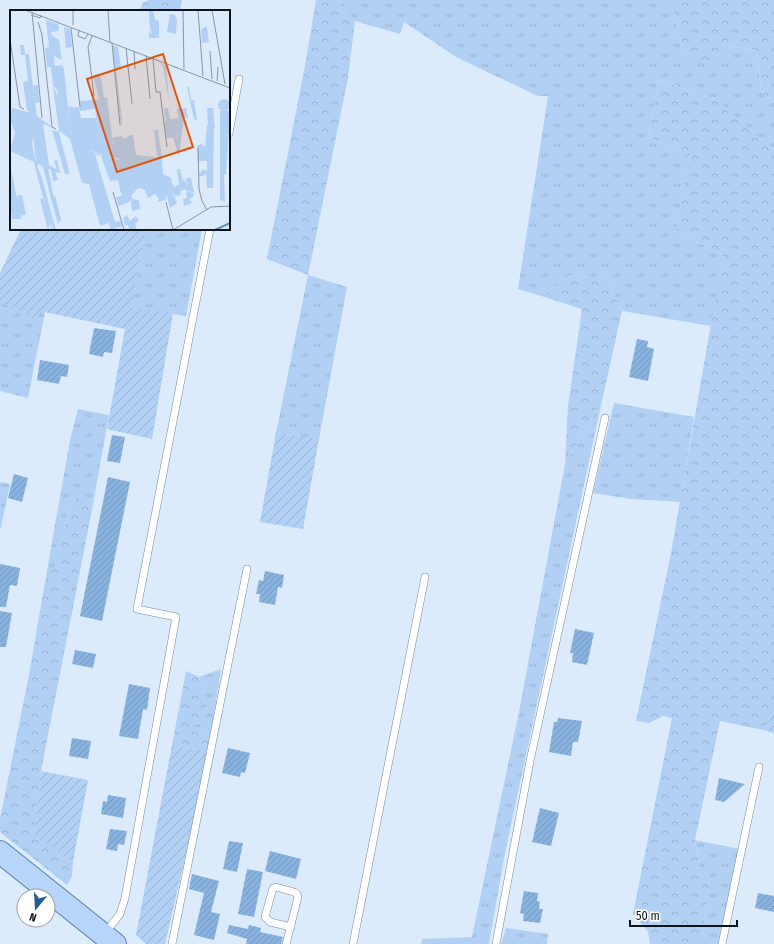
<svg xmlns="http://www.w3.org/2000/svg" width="774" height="944" font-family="'Fira Sans Condensed',sans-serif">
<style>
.grass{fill:url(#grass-tufts)}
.forest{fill:url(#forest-crowns)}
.garden{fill:url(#garden-furrows)}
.building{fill:url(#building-hatch)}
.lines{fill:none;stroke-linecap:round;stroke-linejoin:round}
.service-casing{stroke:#76879a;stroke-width:8}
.primary-casing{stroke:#5c7fa8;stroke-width:24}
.service{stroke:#fff;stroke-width:7}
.primary{stroke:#b6d5f8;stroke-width:22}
.inset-river{fill:none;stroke:#6990bc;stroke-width:2}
.inset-road{fill:none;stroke:#8a95a2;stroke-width:1}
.view{fill:#dd560d;fill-opacity:0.15;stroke:#dd560d;stroke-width:2}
.inset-edge{fill:none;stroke:#0e141c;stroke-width:2}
</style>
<defs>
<pattern id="grass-tufts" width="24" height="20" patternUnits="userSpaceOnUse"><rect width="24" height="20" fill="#b1d0f3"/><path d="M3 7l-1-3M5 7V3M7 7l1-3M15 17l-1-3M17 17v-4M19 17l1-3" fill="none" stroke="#97b2d0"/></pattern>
<pattern id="forest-crowns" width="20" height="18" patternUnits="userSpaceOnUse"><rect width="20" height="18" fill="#b1d0f3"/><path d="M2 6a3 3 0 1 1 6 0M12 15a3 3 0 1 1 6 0" fill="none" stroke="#97b2d0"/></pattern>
<pattern id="garden-furrows" width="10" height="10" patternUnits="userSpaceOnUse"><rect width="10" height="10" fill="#b1d0f3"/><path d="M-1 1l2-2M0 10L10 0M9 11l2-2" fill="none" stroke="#97b2d0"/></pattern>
<pattern id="building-hatch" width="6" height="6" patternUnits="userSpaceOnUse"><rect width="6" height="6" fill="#8ab2df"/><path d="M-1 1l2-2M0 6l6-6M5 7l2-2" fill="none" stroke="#7698bf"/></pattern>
</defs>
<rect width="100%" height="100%" fill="#dcebfc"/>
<!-- grass -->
<g class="grass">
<path d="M 337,0 L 671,0 L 684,56 L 728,46 L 757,50 L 761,90 L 774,102 L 774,150 L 716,100 L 659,80 L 648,137 L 690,153 L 676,231 L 723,255 L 711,326 L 622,311 L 606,278 L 570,275 L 541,296 L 518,289 L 548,96 L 538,96 L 456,57 L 404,22 L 400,34 L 355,21 Z"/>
<path d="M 146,229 L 202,229 L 186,316 L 131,308 Z"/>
<path d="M 308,275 L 347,287 L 319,439 L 276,433 Z"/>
<path d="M 0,301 L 35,318 L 40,311 L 45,312 L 28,398 L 0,391 Z"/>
<path d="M 602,401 L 504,858 L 489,944 L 421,944 L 422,939 L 472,937 L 519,712 L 565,464 Z"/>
<path d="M 614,403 L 694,417 L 680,502 L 631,499 L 593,493 Z"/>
<path d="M 78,409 L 109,415 L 92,510 L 81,495 L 70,502 L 65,526 L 54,569 L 45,582 L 70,440 Z"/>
<path d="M 0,482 L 10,484 L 0,531 Z"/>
<path d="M 221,669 L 213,721 L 200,733 L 180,729 L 199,723 L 207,707 L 199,677 Z"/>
<path d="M 695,840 L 739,849 L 720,944 L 701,944 L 710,880 L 699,865 Z"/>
<path d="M 506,928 L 548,934 L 547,944 L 501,944 Z"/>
</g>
<!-- forest -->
<g class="forest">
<path d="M 149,0 L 182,0 L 180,11 L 139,11 L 143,3 Z"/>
<path d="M 316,0 L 337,0 L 355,21 L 348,78 L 308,275 L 267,259 L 305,66 Z"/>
<path d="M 671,0 L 774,0 L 774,102 L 761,90 L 757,50 L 728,46 L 710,63 L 684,56 Z"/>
<path d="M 659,80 L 716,100 L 774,150 L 774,712 L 763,730 L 720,721 L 695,840 L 699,865 L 710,880 L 701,944 L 650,944 L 648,932 L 633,914 L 672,718 L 663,716 L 649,723 L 636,721 L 671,553 L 723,255 L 676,231 L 690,153 L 648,137 Z"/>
<path d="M 570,275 L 606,278 L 622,311 L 602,401 L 565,464 L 568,406 L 582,309 L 541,296 Z"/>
<path d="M 81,495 L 92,510 L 41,771 L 34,834 L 73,862 L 72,876 L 67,885 L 0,832 L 0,819 L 29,675 L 45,582 L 54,568 L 65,526 L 70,502 Z"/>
<path d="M 186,671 L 199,677 L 207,707 L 199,723 L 181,729 L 200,733 L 213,721 L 207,751 L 172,745 Z"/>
</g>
<!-- garden -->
<g class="garden">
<path d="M 21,229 L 146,229 L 131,308 L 173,313 L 152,439 L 107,429 L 125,329 L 40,311 L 35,319 L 0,301 L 0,273 Z"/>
<path d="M 276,433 L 319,439 L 303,529 L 260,522 Z"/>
<path d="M 774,712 L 774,733 L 763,730 Z"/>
<path d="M 172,745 L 207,751 L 199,797 L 165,944 L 146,944 L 136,935 Z"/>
<path d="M 41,771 L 88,780 L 73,862 L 34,835 Z"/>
</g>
<!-- building -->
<g class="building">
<path d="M 94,328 L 116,331 L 112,353 L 104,352 L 103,357 L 89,354 Z"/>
<path d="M 637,339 L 648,341 L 647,347 L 654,349 L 648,381 L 629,377 Z"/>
<path d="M 40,360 L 69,365 L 67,377 L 61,376 L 59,384 L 37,380 Z"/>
<path d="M 112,435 L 125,437 L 120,463 L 107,461 Z"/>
<path d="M 14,474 L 28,478 L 22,502 L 8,498 Z"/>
<path d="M 108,477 L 130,482 L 102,621 L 80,616 Z"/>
<path d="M 0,564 L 20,568 L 17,586 L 10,585 L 6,607 L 0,607 Z"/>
<path d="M 265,571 L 284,575 L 282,588 L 278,587 L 275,605 L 259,602 L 260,594 L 256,594 L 259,580 L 263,581 Z"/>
<path d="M 0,611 L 12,613 L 6,647 L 0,647 Z"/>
<path d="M 575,629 L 594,633 L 587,665 L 572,662 L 573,653 L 570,653 Z"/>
<path d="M 75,650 L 96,654 L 93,668 L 72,664 Z"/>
<path d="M 129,684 L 150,688 L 147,710 L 143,709 L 138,739 L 119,736 Z"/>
<path d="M 558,718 L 582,721 L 578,742 L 573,742 L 571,756 L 549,752 L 554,722 L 557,722 Z"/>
<path d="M 72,738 L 91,741 L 88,759 L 69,756 Z"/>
<path d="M 228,748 L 250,753 L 245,773 L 241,772 L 240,777 L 222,773 Z"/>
<path d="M 719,778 L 745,784 L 724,802 L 715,800 Z"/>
<path d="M 108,795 L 126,798 L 123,818 L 101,814 L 103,801 L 107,802 Z"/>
<path d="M 540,808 L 559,813 L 551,846 L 532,842 Z"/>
<path d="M 110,829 L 127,831 L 124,845 L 118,844 L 117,851 L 106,849 Z"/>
<path d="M 229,841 L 243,843 L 237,872 L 223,869 Z"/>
<path d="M 270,851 L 301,859 L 296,879 L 265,871 Z"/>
<path d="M 247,869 L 263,872 L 254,917 L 238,914 Z"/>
<path d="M 192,874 L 219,881 L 211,912 L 220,914 L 214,940 L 194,935 L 204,893 L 189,889 Z"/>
<path d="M 524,891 L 538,893 L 537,901 L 540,902 L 539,909 L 543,909 L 540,923 L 523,921 L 524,914 L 520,913 Z"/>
<path d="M 758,893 L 774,896 L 774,912 L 755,908 Z"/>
<path d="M 229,925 L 248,929 L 249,925 L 261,928 L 260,932 L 283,937 L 281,944 L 246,944 L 247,939 L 227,933 Z"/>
</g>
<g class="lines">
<defs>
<g id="service">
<path d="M 229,133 L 239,79"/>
<path d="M 105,933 L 120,914 L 125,898 L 176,617 L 137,609 L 210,229"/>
<path d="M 172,944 L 247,569"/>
<path d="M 286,944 L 298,897 L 297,894 L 294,892 L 276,887 L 273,888 L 265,917 L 270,922 L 291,927"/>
<path d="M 353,944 L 425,577"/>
<path d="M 496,944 L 530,761 L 605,418"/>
<path d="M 722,944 L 759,767"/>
</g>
<path id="primary" d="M 0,852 L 115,944"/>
</defs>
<!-- service casing -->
<use href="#service" class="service-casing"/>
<!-- primary casing -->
<use href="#primary" class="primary-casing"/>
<!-- service -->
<use href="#service" class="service"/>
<!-- primary -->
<use href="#primary" class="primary"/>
</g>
<!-- overview -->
<g transform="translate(10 10)">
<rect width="220" height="220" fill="#dcebfc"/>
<path d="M 143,0 L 145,10 L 149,11 L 149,28 L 139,28 L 139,23 L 142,23 ZM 160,4 L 165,5 L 167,10 L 166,24 L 157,22 ZM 36,10 L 48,14 L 49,21 L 41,22 L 45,56 L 52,55 L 54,59 L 61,127 L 67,98 L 62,97 L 69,97 L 71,108 L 86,108 L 90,132 L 80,136 L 74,135 L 81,141 L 95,146 L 92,148 L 92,146 L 85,144 L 105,212 L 111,211 L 112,216 L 101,220 L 99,213 L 90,216 L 79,174 L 72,173 L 60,129 L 52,123 L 47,79 L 43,76 L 41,57 L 37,57 L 35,38 L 39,37 ZM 54,17 L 60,19 L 62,37 L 56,38 ZM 195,17 L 197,17 L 199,32 L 192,33 L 191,20 ZM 10,35 L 14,35 L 15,44 L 19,44 L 23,76 L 19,76 L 23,87 L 28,86 L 31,92 L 25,93 L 27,106 L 45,119 L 33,114 L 39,155 L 47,160 L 44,150 L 47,150 L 50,163 L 45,162 L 48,170 L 43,171 L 41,160 L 38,159 L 40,168 L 36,168 L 33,157 L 29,154 L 27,156 L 32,168 L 28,169 L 24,152 L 26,152 L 21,103 L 17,100 L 13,72 L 18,71 L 15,45 L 11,45 ZM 102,35 L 108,37 L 111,58 L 106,60 L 112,110 L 111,117 ZM 177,77 L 179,77 L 181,90 L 184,90 L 187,110 L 184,109 ZM 176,98 L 178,108 L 168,108 L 167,99 ZM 210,101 L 219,101 L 220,108 L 216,164 L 214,165 L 215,192 L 210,189 ZM 160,111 L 166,121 L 167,130 L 171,129 L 169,147 L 163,128 L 156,128 L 154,112 ZM 197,115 L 204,115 L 204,117 L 203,178 L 197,178 L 196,163 L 193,166 L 189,166 L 189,164 L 193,159 L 197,161 L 197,151 L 188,151 L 187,136 L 191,134 L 195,137 ZM 120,125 L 123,125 L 126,145 L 152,148 L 153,164 L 161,168 L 162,174 L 165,177 L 169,174 L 167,159 L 170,159 L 172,169 L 178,174 L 176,179 L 170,181 L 171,185 L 165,186 L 165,184 L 155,187 L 156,190 L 147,192 L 149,189 L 145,184 L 138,188 L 135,180 L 124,176 L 114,154 L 107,156 L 97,148 L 96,146 L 109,150 L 110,144 L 104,135 L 102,128 L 112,126 L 114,129 ZM 114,181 L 120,181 L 121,186 L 116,188 L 117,193 L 108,196 L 106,187 L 111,186 ZM 12,185 L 16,204 L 11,206 L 11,209 L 2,209 L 0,192 L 8,193 L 7,186 ZM 45,186 L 51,209 L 48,214 L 41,189 ZM 33,188 L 43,220 L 43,210 L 46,220 L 42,220 L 40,214 L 38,220 L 30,189 ZM 123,189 L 129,190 L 130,199 L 122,201 L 121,192 Z" fill="#b1d0f3"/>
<path d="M 139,0 L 143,0 L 143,17 L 140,24 ZM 148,52 L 156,56 L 159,91 L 153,56 ZM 88,64 L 91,68 L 94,88 L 97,87 L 103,135 L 109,136 L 110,144 L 115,144 L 115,150 L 96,146 L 107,156 L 114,153 L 124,175 L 131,178 L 127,179 L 121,186 L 123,189 L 117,193 L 116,188 L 121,186 L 120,181 L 111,184 L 108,170 L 100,171 L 92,149 L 94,145 L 74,138 L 74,134 L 80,136 L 90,132 L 84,93 L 84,90 L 89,89 L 83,65 ZM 28,75 L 29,89 L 28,86 L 20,87 L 19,76 ZM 43,76 L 48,87 L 52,120 L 49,123 L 60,164 L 55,164 L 42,120 L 49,122 ZM 58,96 L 68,98 L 71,136 L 61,127 ZM 2,98 L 22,103 L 24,125 L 22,132 L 26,153 L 0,141 L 5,123 L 0,109 ZM 144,120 L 148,120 L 152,148 L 147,146 ZM 0,160 L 1,160 L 8,193 L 0,192 ZM 181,167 L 183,179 L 185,183 L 175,180 L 175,174 L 178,174 L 175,169 ZM 32,168 L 43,210 L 45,219 L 33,200 L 36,197 L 28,169 ZM 36,168 L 40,168 L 44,189 L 41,189 ZM 164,185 L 167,193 L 160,198 L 157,187 ZM 117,205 L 120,211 L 126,206 L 129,211 L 125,213 L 127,220 L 119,220 L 118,215 L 115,215 L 113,208 Z" fill="#b1d0f3"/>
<path d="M 41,25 L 49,30 L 52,50 L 44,46 ZM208 95a6 6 0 1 1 12 0a6 6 0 1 1-12 0ZM 84,90 L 85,99 L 70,101 L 69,91 ZM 158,98 L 160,109 L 174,108 L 171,129 L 167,130 L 166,121 L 161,121 L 160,111 L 156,112 L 154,99 ZM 197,98 L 203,98 L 205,118 L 198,115 ZM153.5 181a5.5 5.5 0 1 1 11 0a5.5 5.5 0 1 1-11 0ZM 176,181 L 183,183 L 184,186 L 179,189 L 182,193 L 174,196 L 173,189 L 177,188 Z" fill="#b1d0f3"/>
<path class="inset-river" d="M 205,220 L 220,213"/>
<path class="inset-road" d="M 15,0 L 220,78M 98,0 L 100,33M 173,0 L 174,59M 188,0 L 193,66M 202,0 L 215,74M 22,2 L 32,108M 21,5 L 30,8 L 31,5M 28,12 L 32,25 L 42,117 L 46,119M 63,15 L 63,1M 61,18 L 70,97M 69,20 L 68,26 L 75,29 L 78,24M 82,26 L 78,37 L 84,86M 0,29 L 10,97 L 14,99M 102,33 L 110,115M 116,38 L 122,94M 124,41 L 125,59M 200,41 L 202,69M 136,46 L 140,89M 143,49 L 146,82 L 150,82 L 157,137M 207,71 L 208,57M 188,138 L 189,179 L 192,191 L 197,200M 103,182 L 114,220M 156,192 L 163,220M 163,220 L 201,197 L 220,196"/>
<path class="view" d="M 153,44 L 183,137 L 107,162 L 77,69 Z"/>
<rect width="220" height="220" class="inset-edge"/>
</g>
<!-- north arrow -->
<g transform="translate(36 908) rotate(198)"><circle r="19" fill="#ffffff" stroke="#9fa1a4"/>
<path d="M0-3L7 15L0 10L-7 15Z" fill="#255b93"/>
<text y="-6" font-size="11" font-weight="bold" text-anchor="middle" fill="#0e141c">N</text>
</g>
<!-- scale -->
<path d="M630 920v6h107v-6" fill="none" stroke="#0e141c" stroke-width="2"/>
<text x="636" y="920" font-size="12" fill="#0e141c" stroke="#ffffff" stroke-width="3" paint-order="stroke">50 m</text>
</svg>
